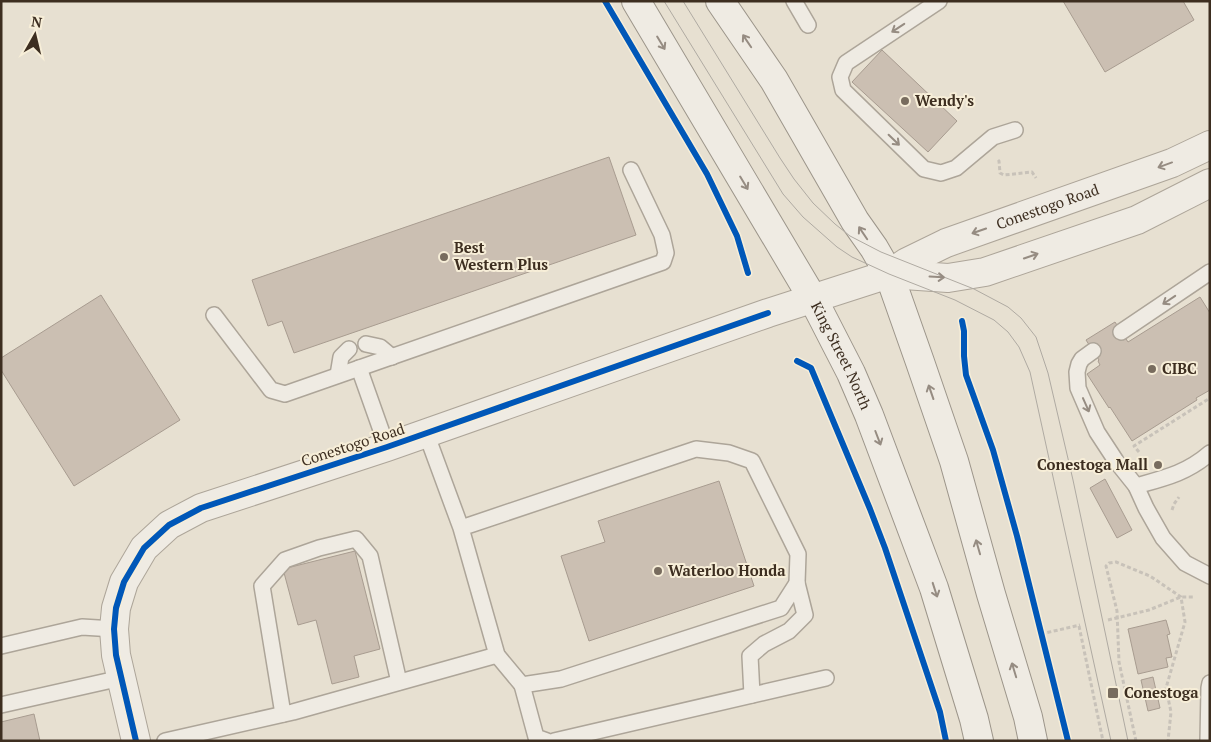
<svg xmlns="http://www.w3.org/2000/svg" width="1211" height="742" font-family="'PT Serif',serif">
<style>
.building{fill:#cbbfb2;stroke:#a89c90}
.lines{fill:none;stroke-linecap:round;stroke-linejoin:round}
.service-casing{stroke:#ada599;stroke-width:18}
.minor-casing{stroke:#ada599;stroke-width:30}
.secondary-casing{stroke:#9c958a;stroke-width:30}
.path{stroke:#c8c2b9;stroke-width:3;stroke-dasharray:4 2.5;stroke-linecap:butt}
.service{stroke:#efebe3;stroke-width:15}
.minor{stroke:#efebe3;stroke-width:28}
.secondary{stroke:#efebe3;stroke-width:28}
.tram{stroke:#afaaa2;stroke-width:1}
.cycleway-casing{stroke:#f7eed8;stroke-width:9}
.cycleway{stroke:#0057b8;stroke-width:6}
.oneway{stroke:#968c82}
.poi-dot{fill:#786c5e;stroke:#f7eed8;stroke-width:2}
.labels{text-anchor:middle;stroke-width:4;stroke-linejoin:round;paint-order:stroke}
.poi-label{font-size:15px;font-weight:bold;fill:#3d2e20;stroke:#f7eed8;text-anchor:start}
.street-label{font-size:15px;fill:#3d2e20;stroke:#f7eed8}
</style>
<rect width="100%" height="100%" fill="#e7e0d1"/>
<!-- building -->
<g class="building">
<path d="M 1063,1 L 1183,1 L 1194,20 L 1105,72 Z"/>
<path d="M 882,50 L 957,121 L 928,152 L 852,82 Z"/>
<path d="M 609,157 L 636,235 L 294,353 L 282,321 L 268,326 L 252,280 Z"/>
<path d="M 101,295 L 180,420 L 74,486 L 1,370 L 1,358 Z"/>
<path d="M 1200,297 L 1210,313 L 1210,390 L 1196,398 L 1197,400 L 1132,441 L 1110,407 L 1109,408 L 1087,374 L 1100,365 L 1098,361 L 1099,360 L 1086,340 L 1115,322 L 1128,342 Z"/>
<path d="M 1105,479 L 1132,530 L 1117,538 L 1090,488 Z"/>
<path d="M 719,481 L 754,586 L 589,641 L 561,556 L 605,542 L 598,521 Z"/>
<path d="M 355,551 L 380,649 L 354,656 L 359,677 L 332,684 L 316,620 L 298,625 L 283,569 Z"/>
<path d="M 1166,620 L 1170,634 L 1167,635 L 1172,657 L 1166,658 L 1168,667 L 1138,674 L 1128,629 Z"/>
<path d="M 1153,677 L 1160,708 L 1148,711 L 1141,680 Z"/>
<path d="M 34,714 L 40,741 L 1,741 L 1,722 Z"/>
</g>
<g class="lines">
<defs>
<g id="service">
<path d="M 794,1 L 808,25"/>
<path d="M 939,1 L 846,63 L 840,77 L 843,90 L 924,169 L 941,173 L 956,168 L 993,137 L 1015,130"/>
<path d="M 214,315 L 271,390 L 285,394 L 663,262 L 666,253 L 662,235 L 631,170"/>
<path d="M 1121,332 L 1210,272"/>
<path d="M 366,344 L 380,347 L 392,357"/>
<path d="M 1093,351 L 1082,359 L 1079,364 L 1077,372 L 1078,388 L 1097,432 L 1116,461 L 1136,486 L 1146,508 L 1163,538 L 1185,563 L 1210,576"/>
<path d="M 359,368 L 387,447"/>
<path d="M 338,375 L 341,357 L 349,349"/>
<path d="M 426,433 L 461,528 L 497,655 L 522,685 L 561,679 L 781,608 L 797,583 L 798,554 L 752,461 L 729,453 L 696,449 L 461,528"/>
<path d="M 1136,486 C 1165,478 1187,473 1210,453"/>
<path d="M 1,646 L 82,627 L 114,629"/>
<path d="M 522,685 L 536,737 L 547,741"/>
<path d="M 752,695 L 750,656 L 764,644 L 789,631 L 805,615 L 797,583"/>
<path d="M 1,705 L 121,678"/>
<path d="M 283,714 L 262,586 L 285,560 L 319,548 L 356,539 L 370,556 L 399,682"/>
<path d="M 165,741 L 293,712 L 497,655"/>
<path d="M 554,741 L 826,678"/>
<path d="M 1208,741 L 1209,688 L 1210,683"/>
</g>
<g id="minor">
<path d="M 889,274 L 948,278 L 985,272 L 1137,220 L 1210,183"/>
<path id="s1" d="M 136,741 L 116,655 L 114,629 L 116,608 L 124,582 L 144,548 L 169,525 L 201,508 L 387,447 L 768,313 L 889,274 L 907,262 L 946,243 L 1172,163 L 1210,145"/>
</g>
<g id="secondary">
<path id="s2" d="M 636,1 L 813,299 L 851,373 L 869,415 L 934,588 L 974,719 L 979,741"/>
<path d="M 720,1 L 774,80 L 855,221 L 874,248 L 889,274 L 920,362 L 954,461 L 991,594 L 1028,717 L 1033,741"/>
</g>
</defs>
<!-- service casing -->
<use href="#service" class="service-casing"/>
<!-- minor casing -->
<use href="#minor" class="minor-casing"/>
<!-- secondary casing -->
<use href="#secondary" class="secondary-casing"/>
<!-- path -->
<g class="path">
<path d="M 998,160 L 999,161 L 1000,173 L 1004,175 L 1032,172 L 1036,178"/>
<path d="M 1139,452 L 1134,446 L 1210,398"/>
<path d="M 1172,510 L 1174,504 L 1179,497"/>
<path d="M 1108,620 L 1149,610 L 1181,597 L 1194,597"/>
<path d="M 1079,626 L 1103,741"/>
<path d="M 1041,634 L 1080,625"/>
<path d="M 1136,741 L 1119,662 L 1117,611 L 1106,566 L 1109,563 L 1116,562 L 1150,576 L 1181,597 L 1185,622 L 1166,688 L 1171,712 L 1168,741"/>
</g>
<!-- service -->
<use href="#service" class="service"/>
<!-- minor -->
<use href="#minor" class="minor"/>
<!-- secondary -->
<use href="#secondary" class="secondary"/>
<!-- tram -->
<g class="tram">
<path d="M 664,1 L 783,194 L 803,217 L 837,247 L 852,257 L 889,274 L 955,300 L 994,320 L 1008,332 L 1019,347 L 1030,372 L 1111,741"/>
<path d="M 683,1 L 780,158 L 794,179 L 813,203 L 835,224 L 850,236 L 881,252 L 974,289 L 1008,307 L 1021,318 L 1036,337 L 1048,373 L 1073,480 L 1128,741"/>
</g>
<defs>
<g id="cycleway">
<path d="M 605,1 L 707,174 L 737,236 L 748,273"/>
<path d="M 962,321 L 964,331 L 964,356 L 966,375 L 993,450 L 1017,536 L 1068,741"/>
<path d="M 797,361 L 811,368 L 870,509 L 885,548 L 940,712 L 946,741"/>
<path d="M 136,741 L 116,655 L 114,629 L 116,608 L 124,582 L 144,548 L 169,525 L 201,508 L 387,447 L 768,313"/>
</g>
</defs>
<!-- cycleway casing -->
<use href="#cycleway" class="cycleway-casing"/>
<!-- cycleway -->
<use href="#cycleway" class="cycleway"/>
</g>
<!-- one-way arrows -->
<defs><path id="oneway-shaft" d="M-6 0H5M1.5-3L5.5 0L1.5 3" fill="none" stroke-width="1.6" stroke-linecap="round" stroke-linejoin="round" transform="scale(1.25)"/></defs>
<g class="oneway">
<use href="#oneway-shaft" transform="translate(898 28) rotate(147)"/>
<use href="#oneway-shaft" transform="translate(747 41) rotate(-124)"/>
<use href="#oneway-shaft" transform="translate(661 43) rotate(59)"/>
<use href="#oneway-shaft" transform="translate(894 140) rotate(44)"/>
<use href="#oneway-shaft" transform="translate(1165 165) rotate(160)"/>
<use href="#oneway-shaft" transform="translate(744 183) rotate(59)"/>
<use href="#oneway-shaft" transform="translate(979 231) rotate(161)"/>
<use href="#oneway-shaft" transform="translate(863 233) rotate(-124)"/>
<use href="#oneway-shaft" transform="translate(1031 256) rotate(-19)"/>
<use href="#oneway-shaft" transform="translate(937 277) rotate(3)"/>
<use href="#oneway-shaft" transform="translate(1169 300) rotate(146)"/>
<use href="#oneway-shaft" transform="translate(931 392) rotate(-109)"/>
<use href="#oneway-shaft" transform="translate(1086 405) rotate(66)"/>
<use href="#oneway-shaft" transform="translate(878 438) rotate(69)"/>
<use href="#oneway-shaft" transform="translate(978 547) rotate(-106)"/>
<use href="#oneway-shaft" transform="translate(935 590) rotate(72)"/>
<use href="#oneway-shaft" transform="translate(1014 670) rotate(-107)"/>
</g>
<!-- markers -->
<g class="poi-dot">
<circle cx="905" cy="101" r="5"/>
<circle cx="444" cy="257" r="5"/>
<circle cx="1152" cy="369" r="5"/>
<circle cx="1158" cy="465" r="5"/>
<circle cx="658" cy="571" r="5"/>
<rect x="1107" y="687" width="12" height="12" rx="2.5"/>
</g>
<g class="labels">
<!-- poi labels -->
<g class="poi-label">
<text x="915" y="106">Wendy's</text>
<text x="454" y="253">Best<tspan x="454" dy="17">Western Plus</tspan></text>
<text x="1162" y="374">CIBC</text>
<text x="1148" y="470" text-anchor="end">Conestoga Mall</text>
<text x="668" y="576">Waterloo Honda</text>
<text x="1124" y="698">Conestoga</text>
</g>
<!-- street labels -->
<g class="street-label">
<text dy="5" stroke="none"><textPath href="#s1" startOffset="1172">Conestogo Road</textPath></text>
<text dy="5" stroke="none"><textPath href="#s2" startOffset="410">King Street North</textPath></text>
<text transform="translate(353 445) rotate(-18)" y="5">Conestogo Road</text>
</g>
</g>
<!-- border -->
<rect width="1211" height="742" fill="none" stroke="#3d2e20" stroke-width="5"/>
<!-- north arrow -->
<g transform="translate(35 35) rotate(8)" stroke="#f7eed8" stroke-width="4" paint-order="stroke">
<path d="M0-4L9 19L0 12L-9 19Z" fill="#3d2e20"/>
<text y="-8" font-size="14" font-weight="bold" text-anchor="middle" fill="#3d2e20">N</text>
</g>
</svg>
